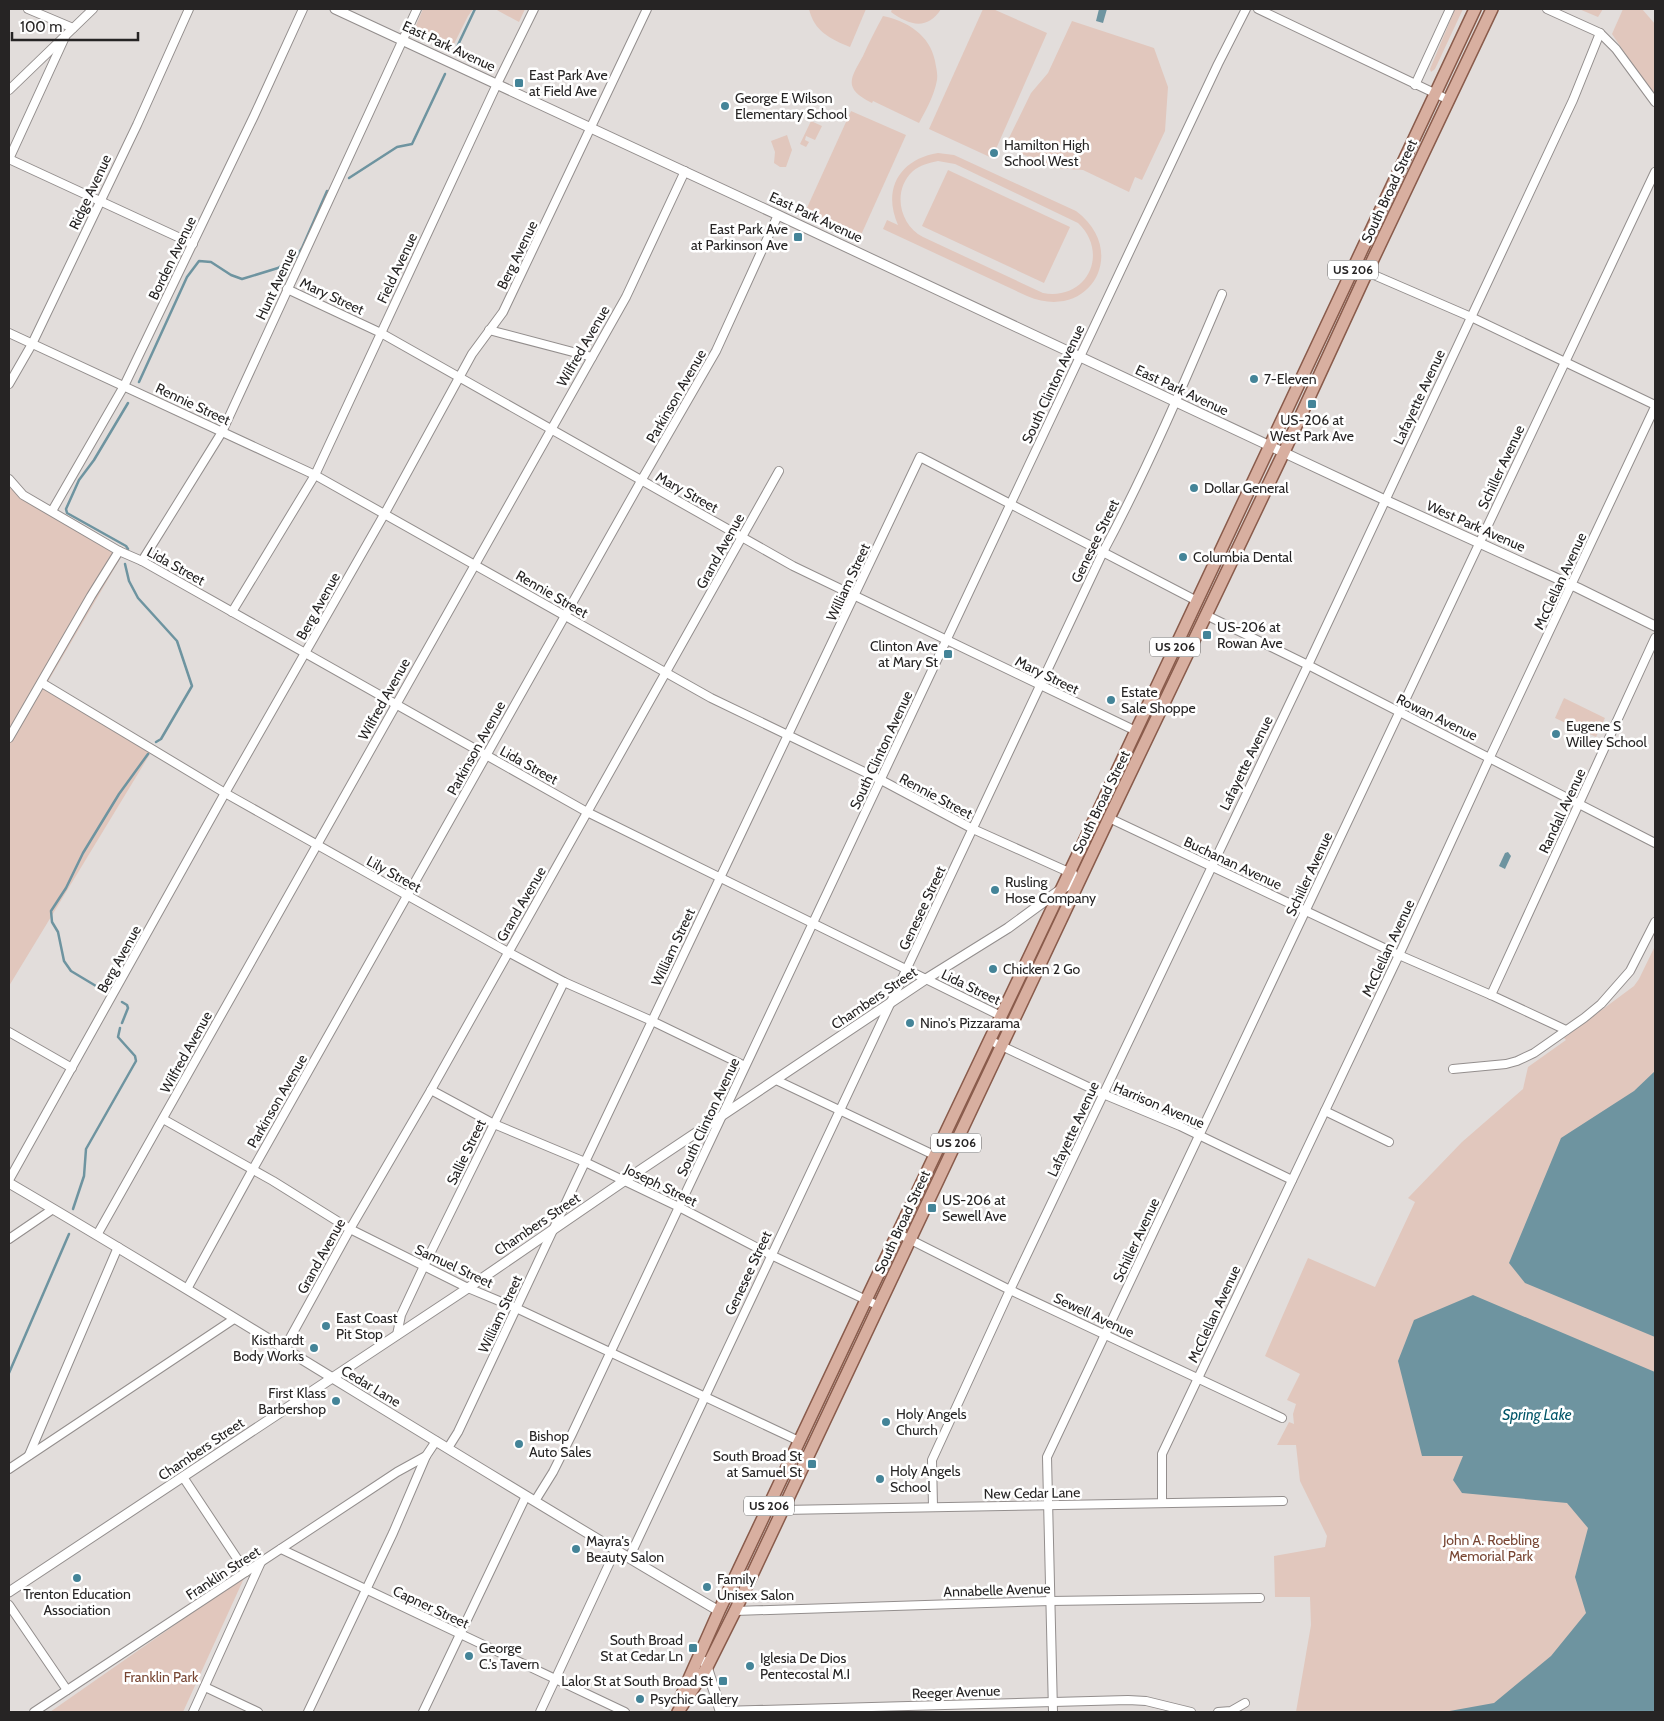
<svg xmlns="http://www.w3.org/2000/svg" width="1664" height="1721" font-family="Cabin,sans-serif">
<style>
.green{fill:#e1c7bd;fill-rule:evenodd}
.water{fill:#6e94a0}
.lines{fill:none;stroke-linecap:round;stroke-linejoin:round}
.stream{stroke:#6e94a0;stroke-width:2.5}
.minor-casing{stroke:#938e8d;stroke-width:10}
.tertiary-casing{stroke:#938e8d;stroke-width:11}
.secondary-casing{stroke:#938e8d;stroke-width:12}
.primary-casing{stroke:#895b4b;stroke-width:14}
.minor{stroke:#fff;stroke-width:8}
.tertiary{stroke:#fff;stroke-width:9}
.secondary{stroke:#fff;stroke-width:10}
.primary{stroke:#d8afa0;stroke-width:11}
.poi-dot{fill:#448498;stroke:#fff;stroke-width:2}
.labels{text-anchor:middle;stroke-width:5;stroke-linejoin:round;paint-order:stroke}
.shield{fill:#fff;stroke:#676666;stroke-width:1}
.shield-label{font-size:12px;font-weight:bold;fill:#262424}
.street-label{font-size:14px;fill:#262424;stroke:#fff}
.poi-label{font-size:14px;fill:#262424;stroke:#fff;text-anchor:start}
.park-label{font-size:14px;fill:#784633;stroke:#fff}
.water-label{font-size:15px;font-style:italic;fill:#025568;stroke:#fff}
</style>
<rect width="100%" height="100%" fill="#e2dddb"/>
<!-- green -->
<g class="green">
<path d="M 423,9 L 473,9 L 468,16 L 453,46 L 414,30 Z"/>
<path d="M 495,9 L 525,9 L 519,22 Z"/>
<path d="M 809,9 L 866,9 L 850,47 C 830,39 814,31 809,9 Z"/>
<path d="M 892,9 L 941,9 C 927,31 909,25 891,12 Z"/>
<path d="M 983,9 L 993,9 L 1047,33 L 992,158 L 929,129 Z"/>
<path d="M 1455,9 L 1463,9 L 1435,69 L 1431,72 L 1430,69 Z"/>
<path d="M 1579,9 L 1603,9 L 1598,17 Z"/>
<path d="M 1623,9 L 1642,9 L 1655,24 L 1655,98 L 1612,34 Z"/>
<path d="M 883,16 C 907,21 930,35 935,61 C 936,67 938,74 937,80 C 934,96 926,110 919,123 L 873,101 L 872,103 C 842,88 851,78 863,56 C 869,42 876,29 883,16 Z"/>
<path d="M 1072,21 L 1154,48 L 1168,87 L 1165,131 L 1142,180 L 1135,177 L 1129,192 L 1083,170 L 1053,168 L 1022,154 L 1017,149 L 1010,146 L 1008,140 L 1031,93 L 1048,73 Z"/>
<path d="M 851,111 L 906,135 L 861,235 L 806,210 Z"/>
<path d="M 811,121 L 822,126 L 815,140 L 806,136 L 805,140 L 809,142 L 806,147 L 800,144 Z"/>
<path d="M 787,135 L 792,150 L 786,167 L 780,167 L 774,163 L 775,152 L 771,141 Z"/>
<path d="M 938,153 L 954,155 L 1076,211 C 1130,251 1090,323 1027,296 L 883,229 L 887,220 L 898,225 C 882,189 900,159 938,153 ZM 938,161 L 955,164 L 1078,223 C 1110,253 1087,301 1043,293 L 923,237 C 899,225 892,190 913,171 C 920,165 929,163 938,161 Z"/>
<path d="M 948,170 L 1070,227 L 1044,283 L 922,226 Z"/>
<path d="M 9,482 L 124,552 L 46,685 L 153,749 L 9,986 Z"/>
<path d="M 1564,698 L 1605,718 L 1596,737 L 1555,718 Z"/>
<path d="M 1655,946 L 1655,1712 L 1296,1712 L 1311,1625 L 1310,1597 L 1275,1597 L 1274,1556 L 1325,1547 L 1327,1536 L 1300,1481 L 1296,1445 L 1277,1445 L 1289,1422 L 1294,1424 L 1293,1414 L 1296,1404 L 1287,1400 L 1300,1374 L 1265,1356 L 1308,1258 L 1375,1287 L 1415,1202 L 1408,1198 L 1462,1142 L 1523,1089 L 1528,1067 L 1566,1040 L 1564,1038 L 1634,986 L 1639,979 Z"/>
<path d="M 245,1576 L 183,1712 L 50,1712 Z"/>
</g>
<!-- water -->
<g class="water">
<path d="M 1099,9 L 1107,9 L 1103,23 L 1096,21 Z"/>
<path d="M 1508,852 L 1511,856 L 1505,869 L 1499,866 L 1505,853 Z"/>
<path d="M 1655,1071 L 1655,1337 L 1525,1283 L 1509,1263 L 1561,1138 L 1634,1091 Z"/>
<path d="M 1473,1295 L 1655,1372 L 1655,1712 L 1444,1712 L 1494,1703 L 1551,1656 L 1586,1613 L 1575,1577 L 1588,1528 L 1567,1503 L 1462,1493 L 1453,1480 L 1463,1456 L 1422,1456 L 1398,1361 L 1414,1320 Z"/>
</g>
<g class="lines">
<!-- stream -->
<g class="stream">
<path d="M 457,47 L 475,9"/>
<path d="M 349,178 L 397,147 L 412,144 L 445,74"/>
<path d="M 139,382 L 187,277 L 199,261 L 211,262 L 231,275 L 242,279 L 278,268 L 297,256 L 302,248 L 327,191"/>
<path d="M 128,549 L 126,546 L 67,513 L 66,509 L 79,480 L 94,460 L 128,403"/>
<path d="M 125,564 L 129,581 L 138,598 L 177,641 L 192,686 L 161,739 L 156,742"/>
<path d="M 101,989 L 71,971 L 64,961 L 58,932 L 52,922 L 51,911 L 66,888 L 83,853 L 119,794 L 148,754"/>
<path d="M 122,1023 L 128,1008 L 127,1005 L 122,1002"/>
<path d="M 73,1209 L 84,1176 L 86,1149 L 136,1061 L 135,1056 L 118,1037 L 120,1028"/>
<path d="M 9,1373 L 69,1234"/>
</g>
<defs>
<g id="minor">
<path d="M 28,9 L 73,28"/>
<path d="M 1258,9 L 1449,100"/>
<path d="M 1547,9 L 1600,33 L 1616,49 L 1655,102"/>
<path d="M 1415,85 L 1450,9"/>
<path d="M 9,90 L 93,9"/>
<path d="M 9,159 L 193,244"/>
<path d="M 9,159 L 65,37"/>
<path d="M 1367,272 L 1471,317 L 1655,405"/>
<path d="M 287,289 L 381,333 L 793,566 L 1136,731"/>
<path d="M 489,330 L 592,357"/>
<path d="M 9,333 L 315,475 L 711,698 L 881,780 L 973,829 L 1073,874"/>
<path d="M 9,384 L 32,344 L 137,125 L 189,9"/>
<path d="M 9,479 L 23,495 L 119,551 L 142,561 L 587,812 L 1001,1016"/>
<path d="M 52,511 L 124,386 L 254,116 L 303,9"/>
<path d="M 142,561 L 222,432 L 417,9"/>
<path d="M 232,612 L 315,475 L 497,84 L 534,9"/>
<path d="M 1206,615 L 1308,665 L 1655,843"/>
<path d="M 42,683 L 225,793 L 508,952 L 564,982 L 652,1021 L 745,1066"/>
<path d="M 9,738 L 91,596 L 119,551"/>
<path d="M 1109,818 L 1399,955 L 1491,995 L 1566,1030"/>
<path d="M 1491,995 L 1655,638"/>
<path d="M 9,1032 L 72,1068"/>
<path d="M 989,1040 L 1103,1094 L 1180,1126 L 1292,1180"/>
<path d="M 1453,1069 L 1506,1064 L 1517,1061 L 1534,1053 L 1584,1018 L 1601,1004 L 1630,971 L 1655,922"/>
<path d="M 776,1080 L 934,1155"/>
<path d="M 431,1090 L 494,1124 L 585,1162 L 679,1207 L 771,1255 L 879,1306"/>
<path d="M 1325,1111 L 1389,1142"/>
<path d="M 163,1119 L 273,1181 L 350,1229 L 468,1288 L 516,1308 L 799,1441"/>
<path d="M 9,1180 L 225,793 L 385,513 L 472,354 L 503,312 L 647,9"/>
<path d="M 897,1233 L 1010,1290 L 1282,1418"/>
<path d="M 97,1235 L 626,297 L 685,171"/>
<path d="M 9,1239 L 53,1209"/>
<path d="M 187,1289 L 253,1169 L 641,481 L 716,351 L 778,215"/>
<path d="M 397,1335 L 401,1315 L 424,1266 L 564,982"/>
<path d="M 284,1349 L 350,1229 L 431,1090 L 779,471"/>
<path d="M 448,1448 L 458,1432 L 585,1162 L 920,457 L 1197,601"/>
<path d="M 29,1455 L 118,1247"/>
<path d="M 9,1469 L 234,1319"/>
<path d="M 183,1477 L 246,1572"/>
<path d="M 535,1501 L 553,1472 L 571,1436 L 1218,64 L 1246,9"/>
<path d="M 1162,1503 L 1162,1454 L 1399,955 L 1490,757 L 1655,407"/>
<path d="M 933,1507 L 932,1460 L 1010,1290 L 1308,665 L 1573,100 L 1600,33"/>
<path d="M 782,1510 L 1283,1501"/>
<path d="M 281,1549 L 625,1712"/>
<path d="M 629,1558 L 1103,552 C 1148,468 1185,381 1222,294"/>
<path d="M 9,1605 L 67,1690"/>
<path d="M 735,1611 L 1050,1601 L 1260,1598"/>
<path d="M 205,1687 L 258,1712"/>
<path d="M 721,1711 L 1128,1700 L 1146,1701 L 1191,1712"/>
<path d="M 34,1712 L 397,1472 L 426,1456"/>
<path d="M 193,1712 L 261,1562"/>
<path d="M 308,1712 L 393,1533 L 426,1456 L 436,1441"/>
<path d="M 423,1712 L 526,1496"/>
<path d="M 540,1712 L 616,1549"/>
<path d="M 1053,1712 L 1047,1457 L 1655,172"/>
<path d="M 1218,1712 L 1231,1711 L 1245,1703"/>
</g>
<g id="tertiary">
<path d="M 335,9 L 778,215 L 1385,500 L 1578,588 L 1655,626"/>
<path d="M 9,1183 C 247,1322 480,1472 719,1611"/>
<path d="M 9,1592 L 468,1288 L 624,1181 L 926,979 L 1008,928 L 1060,890 L 1081,878"/>
</g>
<path id="secondary" d="M 705,1662 L 721,1712"/>
<g id="primary">
<path d="M 680,1699 L 719,1611 L 866,1300 L 1080,850 L 1475,9"/>
<path d="M 678,1712 L 707,1667 L 735,1611 L 1109,818 L 1284,452 L 1367,272 L 1492,9"/>
</g>
</defs>
<!-- minor casing -->
<use href="#minor" class="minor-casing"/>
<!-- tertiary casing -->
<use href="#tertiary" class="tertiary-casing"/>
<!-- secondary casing -->
<use href="#secondary" class="secondary-casing"/>
<!-- primary casing -->
<use href="#primary" class="primary-casing"/>
<!-- minor -->
<use href="#minor" class="minor"/>
<!-- tertiary -->
<use href="#tertiary" class="tertiary"/>
<!-- secondary -->
<use href="#secondary" class="secondary"/>
<!-- primary -->
<use href="#primary" class="primary"/>
</g>
<!-- markers -->
<g class="poi-dot">
<rect x="514" y="78" width="10" height="10" rx="2.5"/>
<circle cx="725" cy="106" r="5"/>
<circle cx="994" cy="153" r="5"/>
<rect x="793" y="232" width="10" height="10" rx="2.5"/>
<circle cx="1254" cy="379" r="5"/>
<rect x="1307" y="399" width="10" height="10" rx="2.5"/>
<circle cx="1194" cy="488" r="5"/>
<circle cx="1183" cy="557" r="5"/>
<rect x="1202" y="630" width="10" height="10" rx="2.5"/>
<rect x="943" y="649" width="10" height="10" rx="2.5"/>
<circle cx="1111" cy="700" r="5"/>
<circle cx="1556" cy="734" r="5"/>
<circle cx="995" cy="890" r="5"/>
<circle cx="993" cy="969" r="5"/>
<circle cx="910" cy="1023" r="5"/>
<rect x="927" y="1203" width="10" height="10" rx="2.5"/>
<circle cx="326" cy="1326" r="5"/>
<circle cx="314" cy="1348" r="5"/>
<circle cx="336" cy="1401" r="5"/>
<circle cx="886" cy="1422" r="5"/>
<circle cx="519" cy="1444" r="5"/>
<rect x="807" y="1459" width="10" height="10" rx="2.5"/>
<circle cx="880" cy="1479" r="5"/>
<circle cx="576" cy="1549" r="5"/>
<circle cx="77" cy="1578" r="5"/>
<circle cx="707" cy="1587" r="5"/>
<rect x="688" y="1643" width="10" height="10" rx="2.5"/>
<circle cx="469" cy="1656" r="5"/>
<circle cx="750" cy="1666" r="5"/>
<rect x="718" y="1676" width="10" height="10" rx="2.5"/>
<circle cx="640" cy="1699" r="5"/>
</g>
<g class="labels">
<!-- shield labels -->
<g class="shield">
<rect x="1328" y="260.5" width="50" height="19" rx="4"/>
<rect x="1150" y="637.5" width="50" height="19" rx="4"/>
<rect x="931" y="1133.5" width="50" height="19" rx="4"/>
<rect x="744" y="1496.5" width="50" height="19" rx="4"/>
</g>
<g class="shield-label">
<text x="1353" y="274">US 206</text>
<text x="1175" y="651">US 206</text>
<text x="956" y="1147">US 206</text>
<text x="769" y="1510">US 206</text>
</g>
<!-- street labels -->
<g class="street-label">
<text transform="translate(449 46) rotate(25)" y="5">East Park Avenue</text>
<text transform="translate(1389 191) rotate(-65)" y="5">South Broad Street</text>
<text transform="translate(90 192) rotate(-65)" y="5">Ridge Avenue</text>
<text transform="translate(816 217) rotate(25)" y="5">East Park Avenue</text>
<text transform="translate(517 255) rotate(-64)" y="5">Berg Avenue</text>
<text transform="translate(172 258) rotate(-64)" y="5">Borden Avenue</text>
<text transform="translate(397 268) rotate(-65)" y="5">Field Avenue</text>
<text transform="translate(276 284) rotate(-65)" y="5">Hunt Avenue</text>
<text transform="translate(332 296) rotate(25)" y="5">Mary Street</text>
<text transform="translate(583 346) rotate(-60)" y="5">Wilfred Avenue</text>
<text transform="translate(1053 384) rotate(-65)" y="5">South Clinton Avenue</text>
<text transform="translate(1182 390) rotate(25)" y="5">East Park Avenue</text>
<text transform="translate(676 396) rotate(-60)" y="5">Parkinson Avenue</text>
<text transform="translate(1419 397) rotate(-65)" y="5">Lafayette Avenue</text>
<text transform="translate(193 404) rotate(25)" y="5">Rennie Street</text>
<text transform="translate(1501 467) rotate(-65)" y="5">Schiller Avenue</text>
<text transform="translate(687 492) rotate(29)" y="5">Mary Street</text>
<text transform="translate(1476 526) rotate(24)" y="5">West Park Avenue</text>
<text transform="translate(1095 541) rotate(-64)" y="5">Genesee Street</text>
<text transform="translate(720 551) rotate(-61)" y="5">Grand Avenue</text>
<text transform="translate(176 566) rotate(29)" y="5">Lida Street</text>
<text transform="translate(1560 581) rotate(-65)" y="5">McClellan Avenue</text>
<text transform="translate(848 582) rotate(-65)" y="5">William Street</text>
<text transform="translate(552 594) rotate(30)" y="5">Rennie Street</text>
<text transform="translate(318 606) rotate(-61)" y="5">Berg Avenue</text>
<text transform="translate(1047 675) rotate(26)" y="5">Mary Street</text>
<text transform="translate(384 699) rotate(-61)" y="5">Wilfred Avenue</text>
<text transform="translate(1437 717) rotate(26)" y="5">Rowan Avenue</text>
<text transform="translate(476 748) rotate(-61)" y="5">Parkinson Avenue</text>
<text transform="translate(881 750) rotate(-65)" y="5">South Clinton Avenue</text>
<text transform="translate(1246 763) rotate(-64)" y="5">Lafayette Avenue</text>
<text transform="translate(529 765) rotate(29)" y="5">Lida Street</text>
<text transform="translate(936 796) rotate(28)" y="5">Rennie Street</text>
<text transform="translate(1101 802) rotate(-64)" y="5">South Broad Street</text>
<text transform="translate(1562 811) rotate(-65)" y="5">Randall Avenue</text>
<text transform="translate(1233 863) rotate(25)" y="5">Buchanan Avenue</text>
<text transform="translate(394 874) rotate(29)" y="5">Lily Street</text>
<text transform="translate(1309 874) rotate(-65)" y="5">Schiller Avenue</text>
<text transform="translate(521 904) rotate(-60)" y="5">Grand Avenue</text>
<text transform="translate(922 908) rotate(-65)" y="5">Genesee Street</text>
<text transform="translate(673 947) rotate(-65)" y="5">William Street</text>
<text transform="translate(1388 948) rotate(-65)" y="5">McClellan Avenue</text>
<text transform="translate(119 959) rotate(-61)" y="5">Berg Avenue</text>
<text transform="translate(971 987) rotate(26)" y="5">Lida Street</text>
<text transform="translate(874 998) rotate(-34)" y="5">Chambers Street</text>
<text transform="translate(186 1052) rotate(-61)" y="5">Wilfred Avenue</text>
<text transform="translate(277 1101) rotate(-60)" y="5">Parkinson Avenue</text>
<text transform="translate(1159 1105) rotate(23)" y="5">Harrison Avenue</text>
<text transform="translate(708 1117) rotate(-65)" y="5">South Clinton Avenue</text>
<text transform="translate(1073 1129) rotate(-65)" y="5">Lafayette Avenue</text>
<text transform="translate(466 1152) rotate(-64)" y="5">Sallie Street</text>
<text transform="translate(661 1185) rotate(26)" y="5">Joseph Street</text>
<text transform="translate(902 1222) rotate(-65)" y="5">South Broad Street</text>
<text transform="translate(537 1224) rotate(-34)" y="5">Chambers Street</text>
<text transform="translate(1136 1240) rotate(-65)" y="5">Schiller Avenue</text>
<text transform="translate(321 1256) rotate(-61)" y="5">Grand Avenue</text>
<text transform="translate(454 1266) rotate(25)" y="5">Samuel Street</text>
<text transform="translate(748 1273) rotate(-65)" y="5">Genesee Street</text>
<text transform="translate(500 1314) rotate(-65)" y="5">William Street</text>
<text transform="translate(1214 1314) rotate(-65)" y="5">McClellan Avenue</text>
<text transform="translate(1094 1315) rotate(25)" y="5">Sewell Avenue</text>
<text transform="translate(371 1386) rotate(31)" y="5">Cedar Lane</text>
<text transform="translate(201 1449) rotate(-34)" y="5">Chambers Street</text>
<text transform="translate(1032 1493) rotate(-1)" y="5">New Cedar Lane</text>
<text transform="translate(223 1573) rotate(-33)" y="5">Franklin Street</text>
<text transform="translate(997 1590) rotate(-2)" y="5">Annabelle Avenue</text>
<text transform="translate(431 1607) rotate(25)" y="5">Capner Street</text>
<text transform="translate(956 1692) rotate(-2)" y="5">Reeger Avenue</text>
</g>
<!-- poi labels -->
<g class="poi-label">
<text x="529" y="80">East Park Ave<tspan x="529" dy="16">at Field Ave</tspan></text>
<text x="735" y="103">George E Wilson<tspan x="735" dy="16">Elementary School</tspan></text>
<text x="1004" y="150">Hamilton High<tspan x="1004" dy="16">School West</tspan></text>
<text x="788" y="234" text-anchor="end">East Park Ave<tspan x="788" dy="16">at Parkinson Ave</tspan></text>
<text x="1264" y="384">7-Eleven</text>
<text x="1312" y="425" text-anchor="middle">US-206 at<tspan x="1312" dy="16">West Park Ave</tspan></text>
<text x="1204" y="493">Dollar General</text>
<text x="1193" y="562">Columbia Dental</text>
<text x="1217" y="632">US-206 at<tspan x="1217" dy="16">Rowan Ave</tspan></text>
<text x="938" y="651" text-anchor="end">Clinton Ave<tspan x="938" dy="16">at Mary St</tspan></text>
<text x="1121" y="697">Estate<tspan x="1121" dy="16">Sale Shoppe</tspan></text>
<text x="1566" y="731">Eugene S<tspan x="1566" dy="16">Willey School</tspan></text>
<text x="1005" y="887">Rusling<tspan x="1005" dy="16">Hose Company</tspan></text>
<text x="1003" y="974">Chicken 2 Go</text>
<text x="920" y="1028">Nino's Pizzarama</text>
<text x="942" y="1205">US-206 at<tspan x="942" dy="16">Sewell Ave</tspan></text>
<text x="336" y="1323">East Coast<tspan x="336" dy="16">Pit Stop</tspan></text>
<text x="304" y="1345" text-anchor="end">Kisthardt<tspan x="304" dy="16">Body Works</tspan></text>
<text x="326" y="1398" text-anchor="end">First Klass<tspan x="326" dy="16">Barbershop</tspan></text>
<text x="896" y="1419">Holy Angels<tspan x="896" dy="16">Church</tspan></text>
<text x="529" y="1441">Bishop<tspan x="529" dy="16">Auto Sales</tspan></text>
<text x="802" y="1461" text-anchor="end">South Broad St<tspan x="802" dy="16">at Samuel St</tspan></text>
<text x="890" y="1476">Holy Angels<tspan x="890" dy="16">School</tspan></text>
<text x="586" y="1546">Mayra's<tspan x="586" dy="16">Beauty Salon</tspan></text>
<text x="717" y="1584">Family<tspan x="717" dy="16">Unisex Salon</tspan></text>
<text x="77" y="1599" text-anchor="middle">Trenton Education<tspan x="77" dy="16">Association</tspan></text>
<text x="683" y="1645" text-anchor="end">South Broad<tspan x="683" dy="16">St at Cedar Ln</tspan></text>
<text x="479" y="1653">George<tspan x="479" dy="16">C.'s Tavern</tspan></text>
<text x="760" y="1663">Iglesia De Dios<tspan x="760" dy="16">Pentecostal M.I</tspan></text>
<text x="713" y="1686" text-anchor="end">Lalor St at South Broad St</text>
<text x="650" y="1704">Psychic Gallery</text>
</g>
<!-- park labels -->
<g class="park-label">
<text x="1491" y="1545">John A. Roebling<tspan x="1491" dy="16">Memorial Park</tspan></text>
<text x="161" y="1682">Franklin Park</text>
</g>
<!-- water labels -->
<g class="water-label">
<text x="1537" y="1420">Spring Lake</text>
</g>
</g>
<!-- border -->
<rect width="1664" height="1721" fill="none" stroke="#262424" stroke-width="20"/>
<!-- scale -->
<path d="M12 32v8h126v-8" fill="none" stroke="#262424" stroke-width="2.5"/>
<text x="20" y="32" font-size="15" fill="#262424" stroke="#ffffff" stroke-width="4" paint-order="stroke">100 m</text>
</svg>
